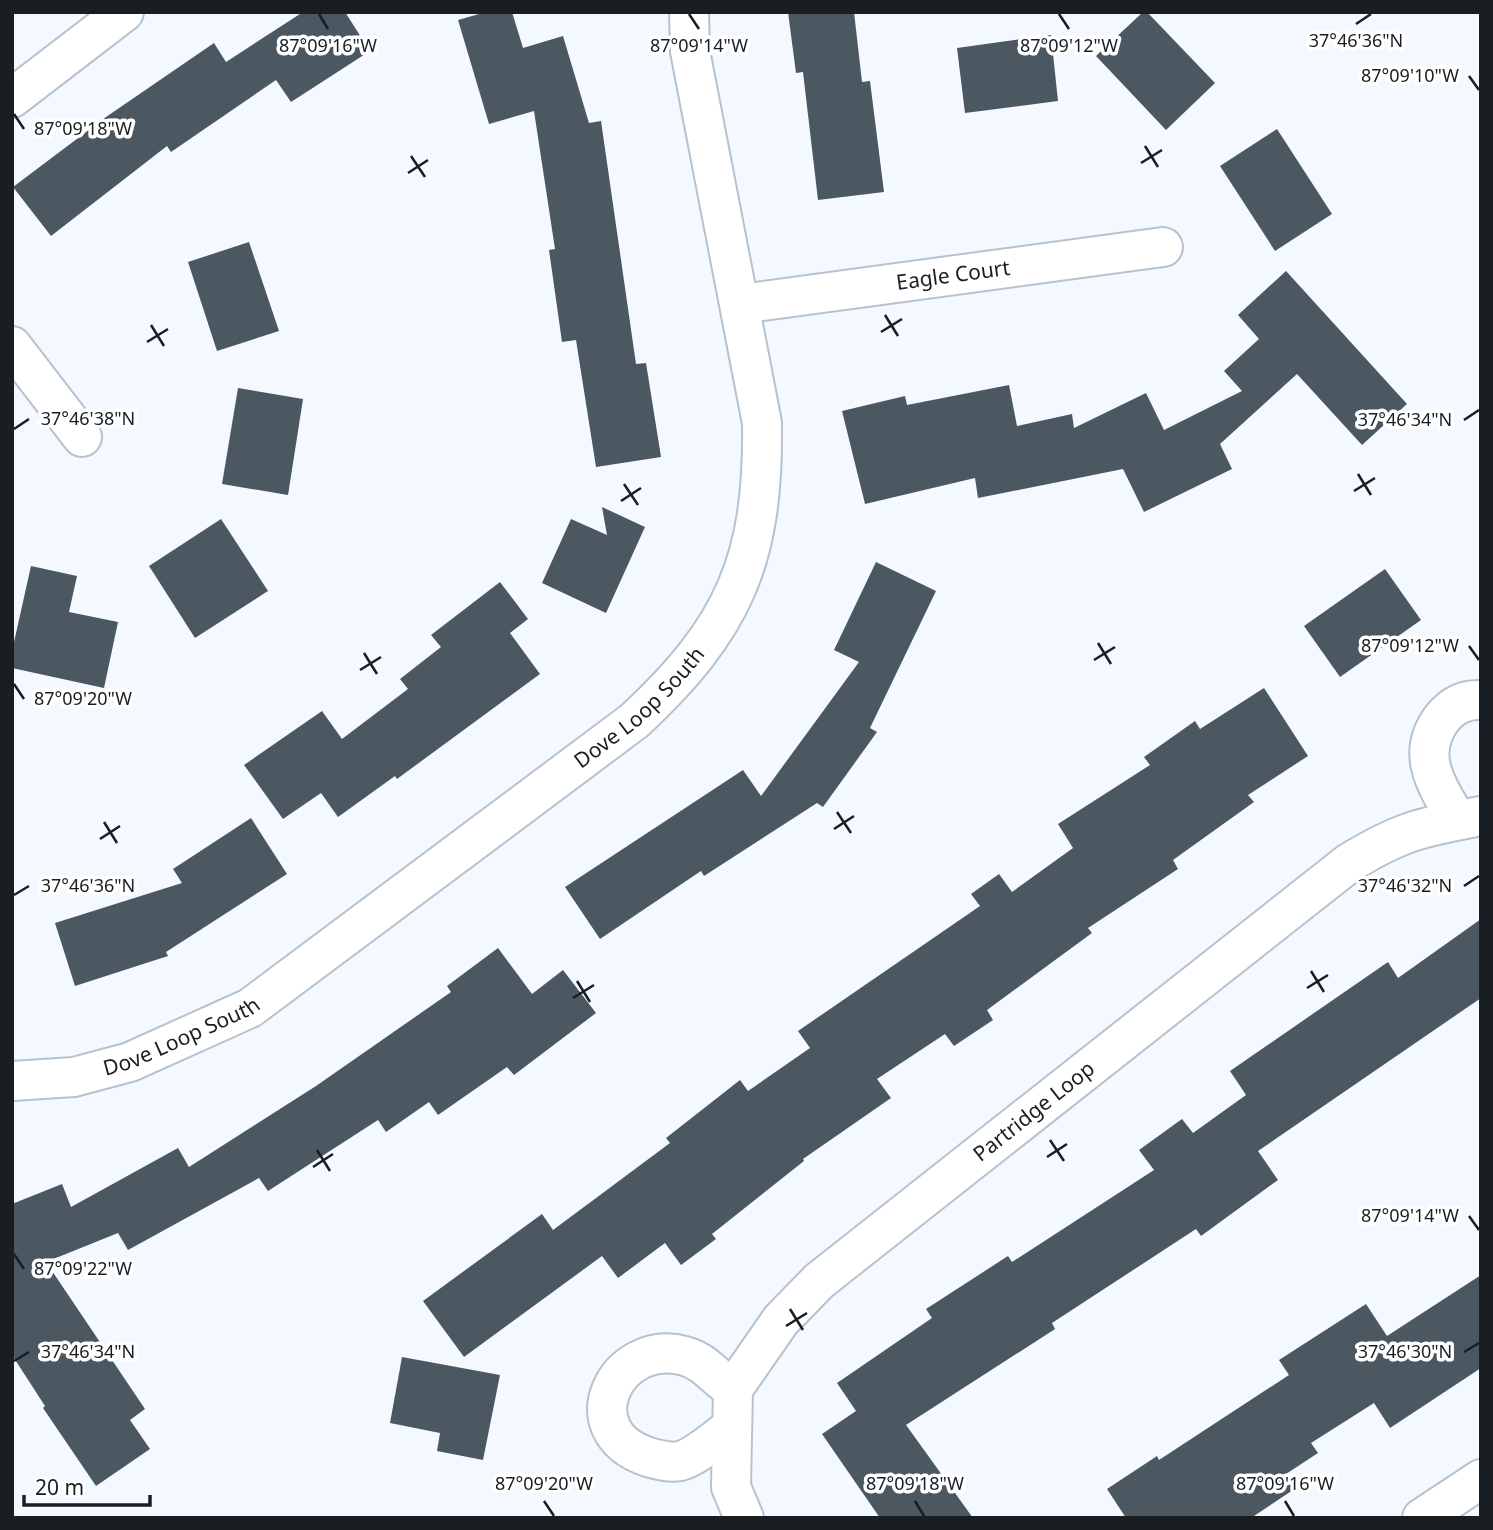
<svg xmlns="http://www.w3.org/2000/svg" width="1493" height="1530" font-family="'Noto Sans',sans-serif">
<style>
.building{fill:#4c5861}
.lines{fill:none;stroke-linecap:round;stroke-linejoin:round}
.minor-casing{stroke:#b6c3ce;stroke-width:42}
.minor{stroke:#fff;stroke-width:38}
.ticks{fill:none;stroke:#191e22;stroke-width:2.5}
.labels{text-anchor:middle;stroke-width:7;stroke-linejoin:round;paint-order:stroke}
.street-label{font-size:21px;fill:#191e22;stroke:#fff}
.ticks-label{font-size:18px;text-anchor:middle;fill:#191e22;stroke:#fff;stroke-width:7;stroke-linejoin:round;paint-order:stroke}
</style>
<rect width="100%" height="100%" fill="#f3f9fe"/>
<!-- building -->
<g class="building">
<path d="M 303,12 L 345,12 L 370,51 L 291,102 L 276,80 L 171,152 L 167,146 L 51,236 L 13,187 L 106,117 L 214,43 L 226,62 Z"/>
<path d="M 486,12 L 512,12 L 523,48 L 563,36 L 589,123 L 601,121 L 636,364 L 646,363 L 661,457 L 596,467 L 576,340 L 562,342 L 549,250 L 555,249 L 534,111 L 489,124 L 458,20 Z"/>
<path d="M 788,12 L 854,12 L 862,82 L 870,81 L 884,192 L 818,200 L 803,72 L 796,73 Z"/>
<path d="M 1143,12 L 1147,12 L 1215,83 L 1166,130 L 1096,56 Z"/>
<path d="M 1051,35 L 1058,101 L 965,113 L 957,48 Z"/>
<path d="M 1277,129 L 1332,214 L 1275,251 L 1220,166 Z"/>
<path d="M 249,242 L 279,331 L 217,351 L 188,262 Z"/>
<path d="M 1286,271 L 1407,404 L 1362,445 L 1297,374 L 1220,444 L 1232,469 L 1144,512 L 1123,469 L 978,498 L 975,478 L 865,504 L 842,411 L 905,396 L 907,405 L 1009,385 L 1017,426 L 1072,414 L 1074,428 L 1146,393 L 1164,430 L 1242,391 L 1224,371 L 1259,339 L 1238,315 Z"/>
<path d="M 238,388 L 303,399 L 288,495 L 222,484 Z"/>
<path d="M 602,507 L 645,527 L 606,613 L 542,583 L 571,519 L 607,535 Z"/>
<path d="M 221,519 L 268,591 L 195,638 L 149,566 Z"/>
<path d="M 876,562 L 936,591 L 870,728 L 877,732 L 823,807 L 817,803 L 704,876 L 701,871 L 600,939 L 565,887 L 743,770 L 761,796 L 859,662 L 834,650 Z"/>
<path d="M 31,566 L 77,576 L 69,612 L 118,622 L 104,688 L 12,668 L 12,651 Z"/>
<path d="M 1385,569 L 1421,620 L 1340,677 L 1304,626 Z"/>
<path d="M 500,582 L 528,619 L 510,633 L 540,674 L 397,779 L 395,776 L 338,817 L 321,793 L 283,819 L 244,765 L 322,711 L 342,739 L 408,689 L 400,679 L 441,647 L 431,635 Z"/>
<path d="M 1264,688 L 1308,756 L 1248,795 L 1254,802 L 1173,860 L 1178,869 L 1088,928 L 1092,933 L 987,1010 L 993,1020 L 954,1046 L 945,1034 L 877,1079 L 891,1098 L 803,1159 L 804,1161 L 712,1234 L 716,1239 L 681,1265 L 665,1243 L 618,1278 L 602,1256 L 464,1357 L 423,1301 L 542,1214 L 553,1230 L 670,1143 L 666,1138 L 740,1080 L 748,1091 L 810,1048 L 798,1031 L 980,906 L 971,894 L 999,874 L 1012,892 L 1073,848 L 1058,824 L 1150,765 L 1144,757 L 1195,721 L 1200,729 Z"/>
<path d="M 251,818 L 287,874 L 166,952 L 168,956 L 75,986 L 55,923 L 182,883 L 173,869 Z"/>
<path d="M 1481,919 L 1481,998 L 1258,1151 L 1278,1180 L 1201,1236 L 1196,1229 L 1052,1323 L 1055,1329 L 906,1425 L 973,1518 L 880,1518 L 822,1434 L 856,1411 L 837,1383 L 932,1318 L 926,1309 L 1008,1256 L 1012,1262 L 1154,1170 L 1139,1150 L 1182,1119 L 1193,1133 L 1246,1095 L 1230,1071 L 1388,962 L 1398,978 Z"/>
<path d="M 498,948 L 532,994 L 563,970 L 596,1013 L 514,1075 L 507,1067 L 438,1115 L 429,1102 L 386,1132 L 378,1120 L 268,1191 L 259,1178 L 128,1250 L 118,1233 L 46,1262 L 145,1409 L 130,1420 L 150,1449 L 96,1486 L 43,1408 L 45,1406 L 12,1355 L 12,1204 L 62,1184 L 71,1207 L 178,1148 L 189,1167 L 316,1086 L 451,992 L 447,986 Z"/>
<path d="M 1481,1275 L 1481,1368 L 1390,1428 L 1374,1403 L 1311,1443 L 1318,1453 L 1286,1474 L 1296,1488 L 1251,1518 L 1126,1518 L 1107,1489 L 1157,1456 L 1159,1460 L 1289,1375 L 1279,1360 L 1366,1304 L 1387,1336 Z"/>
<path d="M 402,1357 L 500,1375 L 483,1460 L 437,1451 L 440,1433 L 390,1423 Z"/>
</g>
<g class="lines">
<defs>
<g id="minor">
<path d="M 12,98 L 124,12"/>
<path id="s1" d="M 741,304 L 1163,247"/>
<path d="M 12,346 L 82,437"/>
<path d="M 1457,820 C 1437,786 1414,754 1443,717 C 1453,705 1466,699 1481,700"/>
<path id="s2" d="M 12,1081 L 74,1077 L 130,1062 L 250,1008 L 634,721 C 734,628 764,560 762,423 L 690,51 L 689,12"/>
<path d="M 730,1429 C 716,1438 696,1457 680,1461 C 669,1463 659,1460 648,1457 C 570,1431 616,1337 685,1356 C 706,1362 715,1378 733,1389"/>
<path id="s3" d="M 744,1518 L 731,1487 L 733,1389 L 781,1320 L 819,1281 L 1349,863 C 1401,831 1422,827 1481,816"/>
<path d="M 1422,1518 L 1481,1479"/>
</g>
</defs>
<!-- minor casing -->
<use href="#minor" class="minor-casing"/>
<!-- minor -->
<use href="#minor" class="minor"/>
</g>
<!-- ticks -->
<path class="ticks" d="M 319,14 L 328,29M 689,14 L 699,29M 1059,14 L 1069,29M 1356,24 L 1371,14M 1469,76 L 1479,90M 14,114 L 24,129M 1145,146 L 1158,167M 411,156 L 425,177M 1141,163 L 1162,150M 408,173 L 428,160M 885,315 L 898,336M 151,325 L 164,346M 881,332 L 902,319M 147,342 L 168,329M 1464,420 L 1479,410M 14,429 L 29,419M 1358,474 L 1371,495M 624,484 L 638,505M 1354,491 L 1375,478M 621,501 L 641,488M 1098,643 L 1111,664M 1469,646 L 1479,660M 364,653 L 377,674M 1094,660 L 1115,647M 360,670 L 381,657M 14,684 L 24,699M 837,812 L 851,833M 104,822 L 117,843M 834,829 L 854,816M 100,839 L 120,826M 1464,886 L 1479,876M 14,895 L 29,886M 1311,971 L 1324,992M 577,981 L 590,1002M 1307,988 L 1328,975M 573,998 L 594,985M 1050,1140 L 1064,1161M 317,1150 L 330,1171M 1047,1157 L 1067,1144M 313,1167 L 333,1154M 1469,1216 L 1479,1230M 14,1254 L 24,1269M 790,1309 L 803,1330M 786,1326 L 807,1313M 1464,1352 L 1479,1343M 14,1361 L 29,1352M 544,1501 L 554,1516M 915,1501 L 924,1516M 1285,1501 L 1294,1516"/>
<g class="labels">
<!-- street labels -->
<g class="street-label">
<text dy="7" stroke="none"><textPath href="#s1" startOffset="214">Eagle Court</textPath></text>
<text dy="7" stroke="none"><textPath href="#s2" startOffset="744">Dove Loop South</textPath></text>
<text dy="7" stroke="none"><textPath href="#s2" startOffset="177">Dove Loop South</textPath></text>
<text dy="7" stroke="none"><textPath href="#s3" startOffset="544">Partridge Loop</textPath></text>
</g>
</g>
<g class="ticks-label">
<text x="1356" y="47">37°46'36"N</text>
<text x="328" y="52">87°09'16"W</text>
<text x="699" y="52">87°09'14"W</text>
<text x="1069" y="52">87°09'12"W</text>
<text x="1410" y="82">87°09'10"W</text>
<text x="83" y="135">87°09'18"W</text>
<text x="88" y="425">37°46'38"N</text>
<text x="1405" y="426">37°46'34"N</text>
<text x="1410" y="652">87°09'12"W</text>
<text x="83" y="705">87°09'20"W</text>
<text x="88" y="892">37°46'36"N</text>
<text x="1405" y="892">37°46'32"N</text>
<text x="1410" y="1222">87°09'14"W</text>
<text x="83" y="1275">87°09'22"W</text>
<text x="88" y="1358">37°46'34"N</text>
<text x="1405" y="1358">37°46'30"N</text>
<text x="544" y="1490">87°09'20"W</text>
<text x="915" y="1490">87°09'18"W</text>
<text x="1285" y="1490">87°09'16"W</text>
</g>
<!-- border -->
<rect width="1493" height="1530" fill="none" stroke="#191e22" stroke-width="28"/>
<!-- scale -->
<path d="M24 1495v10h126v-10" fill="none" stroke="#191e22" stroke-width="3.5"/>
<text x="35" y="1495" font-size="21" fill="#191e22" stroke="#ffffff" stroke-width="5" paint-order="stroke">20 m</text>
</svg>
